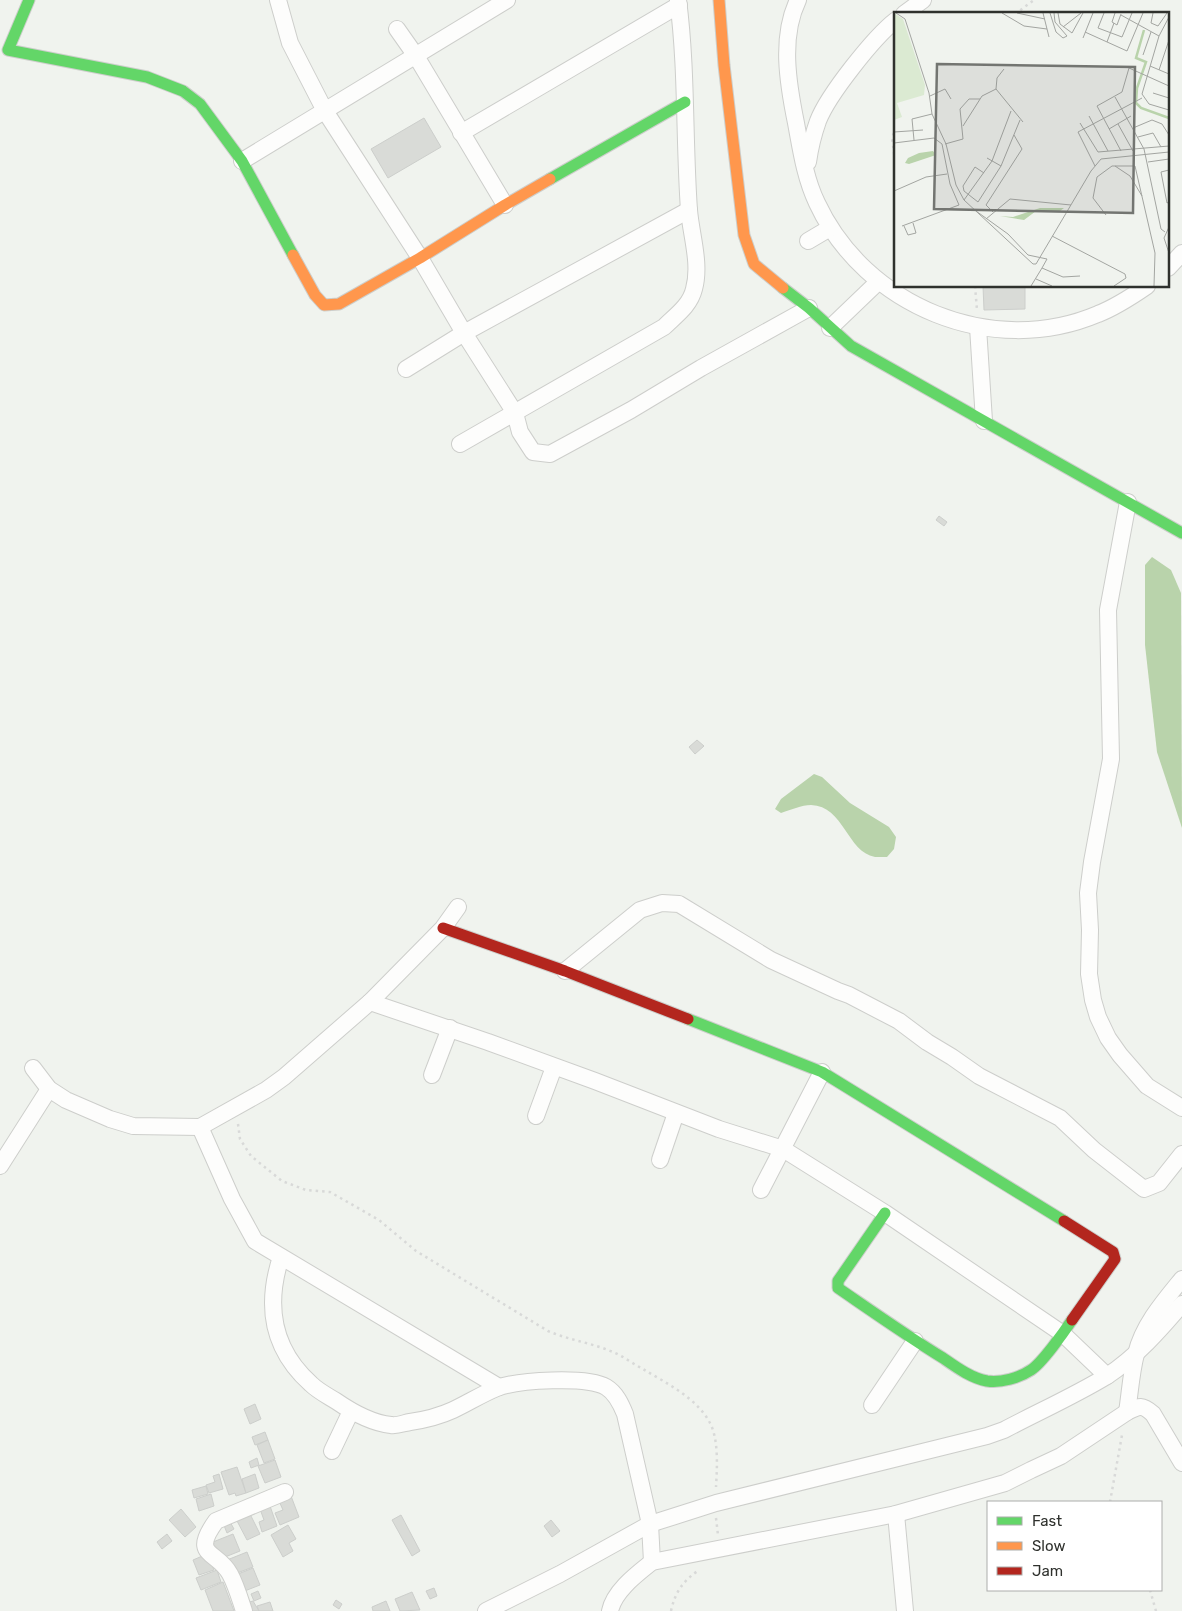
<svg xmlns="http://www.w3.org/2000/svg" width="1182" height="1611" font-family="Rubik,sans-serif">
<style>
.water{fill:#b9d3ab}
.building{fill:#d9dbd7;stroke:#cccecb}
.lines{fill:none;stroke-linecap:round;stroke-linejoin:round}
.street-casing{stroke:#cdcecb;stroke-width:18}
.fast-casing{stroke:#cdcecb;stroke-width:13}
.slow-casing{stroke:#cdcecb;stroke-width:13}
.jam-casing{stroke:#cdcecb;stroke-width:13}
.path{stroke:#d8d9d8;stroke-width:2.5;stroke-dasharray:2.5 4;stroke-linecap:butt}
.street{stroke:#fdfdfc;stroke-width:16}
.fast{stroke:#63d668;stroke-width:11}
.slow{stroke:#ff974d;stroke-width:11}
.jam{stroke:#b3261e;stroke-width:11}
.inset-river{fill:none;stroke:#b9d3ab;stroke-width:2.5}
.inset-road{fill:none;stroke:#a3a5a1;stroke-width:1}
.view{fill:#737571;fill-opacity:0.15;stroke:#737571;stroke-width:2.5}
.inset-edge{fill:none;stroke:#2f312d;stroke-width:2.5}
</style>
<rect width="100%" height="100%" fill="#f0f3ee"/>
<!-- water -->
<g class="water">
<path d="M 1152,557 L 1171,570 L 1181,593 L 1182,828 L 1157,752 L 1145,645 L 1145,565 Z"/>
<path d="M 814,774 L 822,777 L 850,803 L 889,827 L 896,837 L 894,849 L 887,857 C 883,857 879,857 875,857 C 847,852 844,806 811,805 C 802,805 790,810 781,813 L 775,809 L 781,799 Z"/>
</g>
<!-- building -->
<g class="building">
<path d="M 424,118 L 441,147 L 388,178 L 371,149 Z"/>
<path d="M 983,286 L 1025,286 L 1025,309 L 984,310 Z"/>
<path d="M 939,516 L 947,522 L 944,526 L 936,520 Z"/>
<path d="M 697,740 L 704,746 L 695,754 L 689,747 Z"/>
<path d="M 255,1404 L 261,1419 L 250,1424 L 244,1409 Z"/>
<path d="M 265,1432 L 268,1440 L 255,1445 L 252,1437 Z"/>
<path d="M 268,1440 L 275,1459 L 264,1463 L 257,1445 Z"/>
<path d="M 257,1458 L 259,1465 L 251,1468 L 249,1462 Z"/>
<path d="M 275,1460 L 281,1477 L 265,1483 L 258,1466 Z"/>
<path d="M 237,1467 L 246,1493 L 236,1496 L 235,1493 L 229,1495 L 221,1472 Z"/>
<path d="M 219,1474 L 223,1489 L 209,1493 L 206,1485 L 215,1482 L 213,1476 Z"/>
<path d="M 255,1474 L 259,1488 L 246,1493 L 242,1479 Z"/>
<path d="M 206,1486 L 208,1494 L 194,1498 L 192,1490 Z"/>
<path d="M 211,1494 L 214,1506 L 199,1511 L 196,1499 Z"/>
<path d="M 291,1496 L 299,1517 L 280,1525 L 275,1513 L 283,1510 L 279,1501 Z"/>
<path d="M 270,1506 L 277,1526 L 262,1532 L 259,1522 L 264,1520 L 260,1509 Z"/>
<path d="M 181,1509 L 196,1527 L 185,1537 L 169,1520 Z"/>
<path d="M 249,1512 L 260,1534 L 247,1540 L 236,1519 Z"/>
<path d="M 401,1515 L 420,1551 L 412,1556 L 392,1520 Z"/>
<path d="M 229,1520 L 234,1529 L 227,1533 L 223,1523 Z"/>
<path d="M 551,1520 L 560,1531 L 552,1537 L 544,1526 Z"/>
<path d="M 288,1525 L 296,1539 L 289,1543 L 293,1551 L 283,1557 L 271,1535 Z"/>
<path d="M 167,1534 L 172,1541 L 162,1549 L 157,1542 Z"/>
<path d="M 233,1534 L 240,1551 L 220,1559 L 209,1546 L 214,1544 L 213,1542 Z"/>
<path d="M 247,1552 L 253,1567 L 232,1575 L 227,1560 Z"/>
<path d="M 207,1554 L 214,1570 L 199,1575 L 193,1560 Z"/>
<path d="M 253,1568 L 260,1585 L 242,1592 L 238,1574 Z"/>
<path d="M 217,1570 L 221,1582 L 201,1590 L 196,1578 Z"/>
<path d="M 223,1582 L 234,1611 L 213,1611 L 205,1590 Z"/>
<path d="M 434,1588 L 437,1596 L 430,1599 L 426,1591 Z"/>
<path d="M 258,1591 L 261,1598 L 254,1601 L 251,1594 Z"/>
<path d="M 412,1592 L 420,1610 L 400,1611 L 395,1599 Z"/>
<path d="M 336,1600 L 342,1604 L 339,1609 L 333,1605 Z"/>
<path d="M 253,1601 L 259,1611 L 246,1611 L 246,1603 Z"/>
<path d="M 386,1601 L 390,1611 L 373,1611 L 372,1607 Z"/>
<path d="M 270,1602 L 273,1611 L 259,1611 L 257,1606 Z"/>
</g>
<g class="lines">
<defs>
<g id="street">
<path d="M 278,0 L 290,43 L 325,111 L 420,258 L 464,333 L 515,413 L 520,432 L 533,452 L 550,454 L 631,410 L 701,368 L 809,308"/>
<path d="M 798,0 C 780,37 788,84 796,123 C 801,150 805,178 817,203 C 865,306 992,359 1098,314 C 1116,307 1131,297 1147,286"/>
<path d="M 904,14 L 923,0"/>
<path d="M 397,29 L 416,56 L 505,205"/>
<path d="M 461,133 L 679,5"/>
<path d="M 242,161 L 507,0"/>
<path d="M 808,162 C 810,148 813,135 818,121 C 828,95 874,37 896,20"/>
<path d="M 808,241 L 830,228"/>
<path d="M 1168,268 L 1182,253"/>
<path d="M 978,327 L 984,421"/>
<path d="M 830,328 L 878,282"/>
<path d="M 406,369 L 464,333 L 689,210"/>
<path d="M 460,444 L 664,327 C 675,316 690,306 694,289 C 701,264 691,235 689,210 C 684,140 687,69 678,0"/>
<path d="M 1128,502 L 1108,610 L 1111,759 L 1092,862 L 1088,893 L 1090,930 L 1089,974 L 1093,1000 L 1098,1017 L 1108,1038 L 1120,1055 L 1147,1086 L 1182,1108"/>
<path d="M 565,971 L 640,910 L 662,903 L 679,904 L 771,960 L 838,991 L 849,995 L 899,1021 L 927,1042 L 952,1057 L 979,1076 L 1060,1118 L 1094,1150 L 1144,1189 L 1159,1183 L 1182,1154"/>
<path d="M 370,1002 L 488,1042 L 595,1081 L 719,1129 L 783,1149 L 885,1213 L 1063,1334 L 1107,1376"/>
<path d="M 33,1068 L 49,1089 L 66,1100 L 110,1119 L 133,1126 L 200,1127 L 266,1090 L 284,1077 L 370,1002 L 443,928 L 458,907"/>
<path d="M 432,1075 L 450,1028"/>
<path d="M 536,1116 L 554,1067"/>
<path d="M 200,1127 L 232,1199 L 255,1241 L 499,1387"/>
<path d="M 660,1160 L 676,1113"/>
<path d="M 0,1166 L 49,1089"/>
<path d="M 761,1190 L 822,1072"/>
<path d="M 281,1257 C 265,1306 272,1349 311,1384 C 318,1391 328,1396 336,1401 C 352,1412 371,1423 391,1425 C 397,1426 404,1423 410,1422 C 424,1420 440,1416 453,1410 C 468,1403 482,1394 497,1388 C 518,1380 587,1376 606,1387 C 616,1393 621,1404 625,1414 L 650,1524 L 652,1562"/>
<path d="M 872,1405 L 915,1341"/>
<path d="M 1127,1412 C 1130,1393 1131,1373 1136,1354 C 1143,1325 1164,1301 1182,1279"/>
<path d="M 332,1451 L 351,1411"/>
<path d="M 896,1514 L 905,1611"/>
<path d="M 244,1611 C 240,1599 236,1585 230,1574 C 217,1550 190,1557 216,1521 L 285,1492"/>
<path d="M 486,1611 L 560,1574 L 650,1524 L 716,1503 L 987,1436 L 1004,1430 C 1038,1412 1074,1396 1107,1376 C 1136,1357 1160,1330 1182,1304"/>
<path d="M 610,1611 C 614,1591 637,1574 652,1562 L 896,1514 L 1005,1483 L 1031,1470 L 1061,1456 L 1127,1412 C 1139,1406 1142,1404 1153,1414 L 1182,1463"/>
</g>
<g id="fast">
<path d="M 29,0 L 8,50 L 147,77 L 183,91 L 200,104 L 242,161 L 293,255"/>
<path d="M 550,179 L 685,102"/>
<path d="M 783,288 L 809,308 L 851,346 L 1182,533"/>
<path d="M 688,1019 L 822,1072 L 1064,1221"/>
<path d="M 885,1213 L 838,1281 L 838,1288 C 873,1312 907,1336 943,1358 C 956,1367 971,1378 987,1381 C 1001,1383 1019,1378 1031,1370 C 1042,1363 1064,1332 1072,1320"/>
</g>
<g id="slow">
<path d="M 719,0 L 724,65 L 744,235 L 754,264 L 783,288"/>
<path d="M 293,255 L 315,295 L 324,305 L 339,304 L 420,258 L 505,205 L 550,179"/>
</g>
<g id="jam">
<path d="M 443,928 L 565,971 L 688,1019"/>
<path d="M 1064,1221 L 1113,1252 L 1115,1259 L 1072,1320"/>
</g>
</defs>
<!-- street casing -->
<use href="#street" class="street-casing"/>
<!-- fast casing -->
<use href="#fast" class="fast-casing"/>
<!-- slow casing -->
<use href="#slow" class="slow-casing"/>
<!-- jam casing -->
<use href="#jam" class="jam-casing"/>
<!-- path -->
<g class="path">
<path d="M 1015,14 L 1034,0"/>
<path d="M 896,127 L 892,138 L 896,168"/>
<path d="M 975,286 L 977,310"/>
<path d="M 238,1124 L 240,1139 L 251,1156 L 282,1181 L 306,1190 L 330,1192 L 379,1220 L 416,1251 L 548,1331 C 569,1340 592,1343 613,1352 C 623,1356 633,1364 643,1369 C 666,1383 697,1398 710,1423 C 719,1440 717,1469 716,1487"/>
<path d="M 1110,1502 L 1122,1435"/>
<path d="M 716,1518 L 718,1535"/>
<path d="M 1150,1590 L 1156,1611"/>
<path d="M 671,1611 C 675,1592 683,1581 699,1570"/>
</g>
<!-- street -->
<use href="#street" class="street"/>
<!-- fast -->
<use href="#fast" class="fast"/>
<!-- slow -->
<use href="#slow" class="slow"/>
<!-- jam -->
<use href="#jam" class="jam"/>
</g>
<!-- overview -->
<g transform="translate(894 12)">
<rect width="275" height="275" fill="#f0f3ee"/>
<path d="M 0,1 L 9,7 L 31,73 L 30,83 L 3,91 L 8,105 L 0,108 Z" fill="#dbead2"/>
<path d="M 25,141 L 39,139 L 42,143 L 15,152 L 11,151 L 14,146 ZM 146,196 L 170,196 L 166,199 L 142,199 L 130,208 L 106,204 L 119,205 Z" fill="#b9d3ab"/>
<path class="inset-river" d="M 250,18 L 242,46 L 252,50 L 243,76 L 242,91 L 247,96 L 275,106"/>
<path class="inset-road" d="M 2,1 L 11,7 L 35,81 L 38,102 L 52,132 L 62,173 L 70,188 L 139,252 L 142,252 L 197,159 L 207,147 L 275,140M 108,1 L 130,14 L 153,17M 123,1 L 151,7M 149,1 L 155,25M 156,1 L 162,20 L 169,26 L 173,24M 160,1 L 161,10 L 173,24M 164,1 L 166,12 L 178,21 L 189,1M 210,1 L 204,16 L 228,25 L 238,1M 221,1 L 218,10 L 223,13 L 227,2M 259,1 L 257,11 L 264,14 L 273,1M 227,3 L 265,24M 275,5 L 265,24 L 248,82 L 255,92 L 275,98M 169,15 L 187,1M 191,20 L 233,39 L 249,1M 189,26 L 199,1M 213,30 L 220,11M 249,43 L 257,20M 256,54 L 275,62M 110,57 L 103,66 L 102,77 L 129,110M 265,58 L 275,28M 259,81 L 275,86M 36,84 L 51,77 L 57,87M 221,85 L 250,137 L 267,217 L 271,220M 195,104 L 214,139M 186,111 L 204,140 L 275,134M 224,112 L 239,139M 69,114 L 88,84 L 102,77M 239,116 L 258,108 L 268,112 L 275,123M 215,117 L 237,104M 0,120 L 29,118M 244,125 L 259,121 L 267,135M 20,128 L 18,107 L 38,102M 0,131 L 40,126 L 48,132M 51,132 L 69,127 L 66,97 L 75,87 L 86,87M 227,139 L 203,94 L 228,80 L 235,56 L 275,74M 93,146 L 107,154M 254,150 L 275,147M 201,154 L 184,120 L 248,86M 221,154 L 236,164 L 248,184M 275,158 L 267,160 L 273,191 L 275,190M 90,161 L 81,155 L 69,174 L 70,179 L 84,190 L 107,154 L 126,108M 0,179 L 32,165 L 53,162M 70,188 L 98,149 L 117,99M 82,199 L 114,222 L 134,243 L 153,247 L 148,256M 99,200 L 92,193 L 128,137 L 120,123M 212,203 L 199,186 L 203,165 L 218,154 L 241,154 L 261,241 L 260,274M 92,207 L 116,187 L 177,193M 8,214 L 65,193 L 56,172 L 48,132M 10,214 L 14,223 L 22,221 L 19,211M 275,215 L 270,226 L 275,241M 158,224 L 231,262 L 232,266 L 220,274M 142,267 L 158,274M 137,274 L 148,256 L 169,265 L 186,264"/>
<path class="view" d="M 43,52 L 241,55 L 239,201 L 40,197 Z"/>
<rect width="275" height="275" class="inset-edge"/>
</g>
<!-- legend -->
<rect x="987" y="1501" width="175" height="90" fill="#ffffff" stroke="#acadab"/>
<rect x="997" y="1517" width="25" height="8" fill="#63d668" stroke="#acadab"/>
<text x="1032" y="1526" font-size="15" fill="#2f312d">Fast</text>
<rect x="997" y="1542" width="25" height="8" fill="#ff974d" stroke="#acadab"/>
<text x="1032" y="1551" font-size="15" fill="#2f312d">Slow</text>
<rect x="997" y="1567" width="25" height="8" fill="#b3261e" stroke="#acadab"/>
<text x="1032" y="1576" font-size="15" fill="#2f312d">Jam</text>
</svg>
